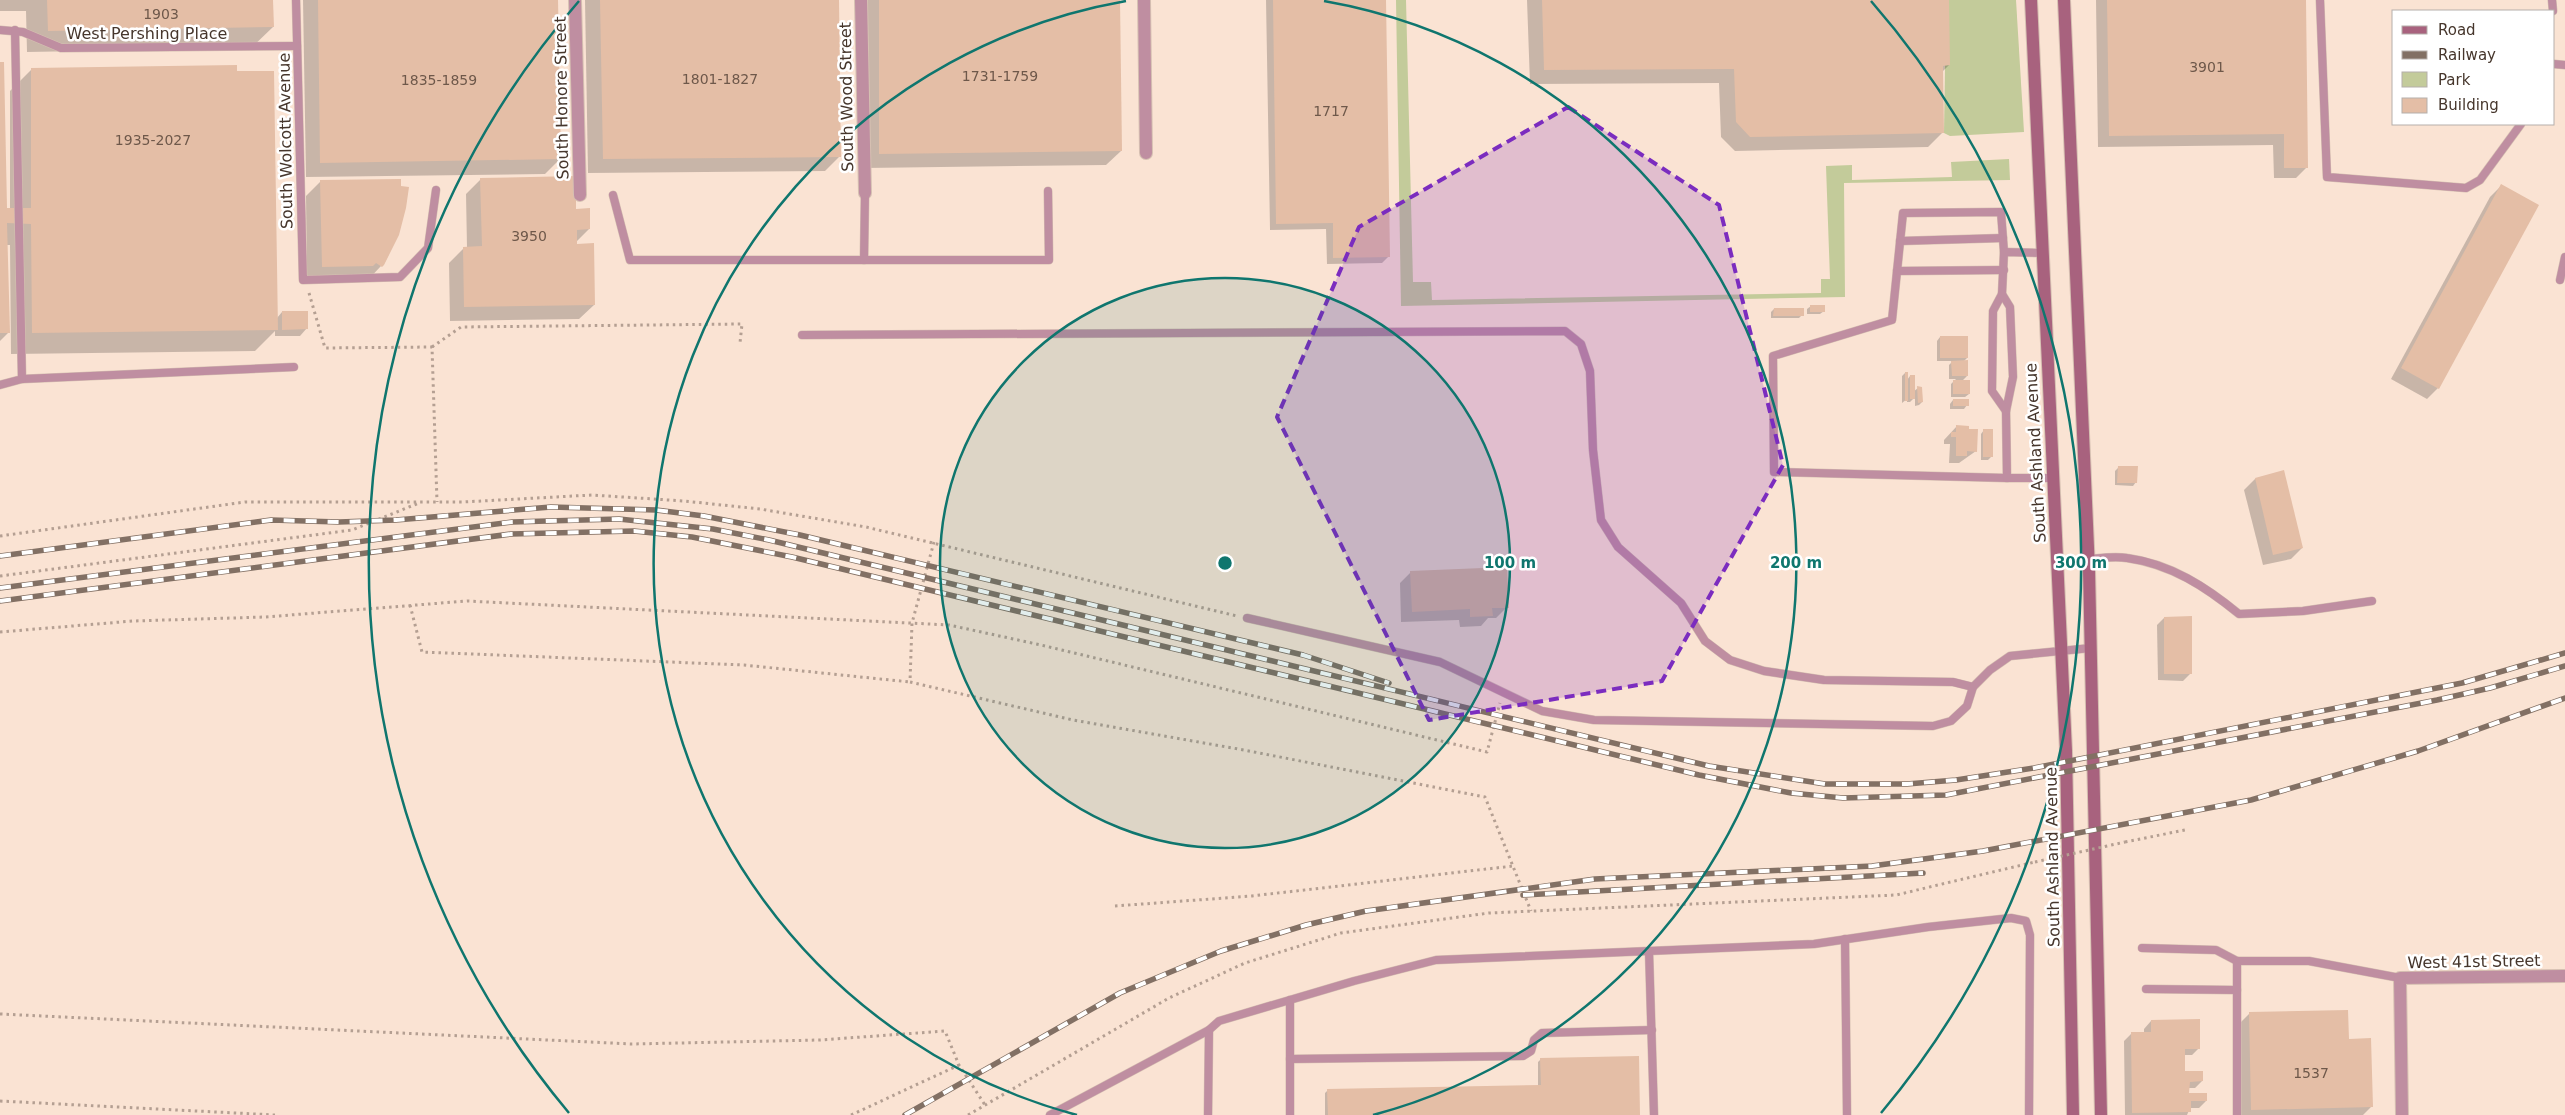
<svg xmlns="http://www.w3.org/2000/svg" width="2565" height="1115" font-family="'DejaVu Sans',sans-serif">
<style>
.green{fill:#c3cb9a}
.shadow{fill:#0003}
.building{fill:#e4bea6}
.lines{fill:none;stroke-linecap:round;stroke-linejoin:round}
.lane-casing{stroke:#d6c0b2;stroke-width:9}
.street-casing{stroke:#d6c0b2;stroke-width:14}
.secondary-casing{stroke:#d6c0b2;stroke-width:14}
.path{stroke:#b49f92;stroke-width:3;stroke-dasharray:2.5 4;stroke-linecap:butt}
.lane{stroke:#bf8ea1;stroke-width:8}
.street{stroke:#bf8ea1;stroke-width:12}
.secondary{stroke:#a8627e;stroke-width:12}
.rail-casing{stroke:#827064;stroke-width:5.5}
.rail{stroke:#fff;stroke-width:4;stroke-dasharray:11;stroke-linecap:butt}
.path-bridge{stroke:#b49f92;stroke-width:3;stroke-dasharray:2.5 4;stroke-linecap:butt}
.marked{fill:#7b2cbf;fill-opacity:0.2;stroke:#7b2cbf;stroke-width:4;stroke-dasharray:10 6;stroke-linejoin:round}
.ring{fill:none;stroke:#0f766e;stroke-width:2.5}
.labels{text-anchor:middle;stroke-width:5;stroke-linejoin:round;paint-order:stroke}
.number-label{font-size:14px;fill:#6e584a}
.street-label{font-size:16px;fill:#46362c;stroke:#fff}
.centre{fill:#0f766e;stroke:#fff;stroke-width:2.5}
.ring-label{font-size:15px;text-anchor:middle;font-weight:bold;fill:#0f766e;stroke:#fff;stroke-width:5;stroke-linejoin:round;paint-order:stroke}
</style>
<rect width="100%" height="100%" fill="#fae3d3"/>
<!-- green -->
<g class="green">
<path d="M 1396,0 L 1406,0 L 1413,282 L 1431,282 L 1432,300 L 1821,293 L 1821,279 L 1830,279 L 1826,166 L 1852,165 L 1852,180 L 1952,177 L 1951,162 L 2009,159 L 2010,180 L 1844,183 L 1845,297 L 1401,306 Z"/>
<path d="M 1946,0 L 2016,0 L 2024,132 L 1950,136 L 1944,133 Z"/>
</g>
<!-- shadow -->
<g class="shadow">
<path d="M 0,0 L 272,0 L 273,27 L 251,48 L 27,52 L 26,11 L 0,11 Z"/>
<path d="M 303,0 L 556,0 L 560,159 L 545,174 L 306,177 Z"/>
<path d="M 585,0 L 838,0 L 839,157 L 825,171 L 588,173 Z"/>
<path d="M 864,0 L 1118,0 L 1121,151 L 1106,165 L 865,168 Z"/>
<path d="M 1266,0 L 1385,0 L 1389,256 L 1382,263 L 1327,264 L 1326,229 L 1270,230 Z"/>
<path d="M 1527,0 L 1948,0 L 1949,65 L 1942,72 L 1943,132 L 1928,147 L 1735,151 L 1721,137 L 1719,83 L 1530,84 Z"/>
<path d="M 2096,0 L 2304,0 L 2307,167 L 2296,178 L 2274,178 L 2273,145 L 2098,147 Z"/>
<path d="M 0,63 L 6,209 L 10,209 L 10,91 L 31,70 L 277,318 L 282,312 L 307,328 L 300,336 L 275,336 L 275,331 L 255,351 L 11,354 L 10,245 L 6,245 L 8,333 L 0,341 Z"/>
<path d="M 481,179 L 575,210 L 589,229 L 576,242 L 594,305 L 579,319 L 450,321 L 449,263 L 464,248 L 467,248 L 466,194 Z"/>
<path d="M 321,181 L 381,266 L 367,281 L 307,281 L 306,196 Z"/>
<path d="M 2501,186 L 2438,388 L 2427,399 L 2391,379 L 2490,197 Z"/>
<path d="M 1811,306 L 1824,311 L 1820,314 L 1807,314 L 1807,309 Z"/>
<path d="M 1774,309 L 1802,315 L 1799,318 L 1771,318 L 1771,312 Z"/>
<path d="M 1940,337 L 1967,358 L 1963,362 L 1967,376 L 1962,381 L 1969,394 L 1965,397 L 1951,397 L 1951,384 L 1956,379 L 1949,379 L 1949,365 L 1953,361 L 1937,361 L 1937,341 Z"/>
<path d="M 1905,373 L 1907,380 L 1910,376 L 1913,392 L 1918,388 L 1922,402 L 1919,405 L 1915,406 L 1915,397 L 1910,402 L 1907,402 L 1907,399 L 1902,403 L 1902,376 Z"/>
<path d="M 1953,400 L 1967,405 L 1964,409 L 1950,409 L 1950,404 Z"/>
<path d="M 1957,426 L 1976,451 L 1959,463 L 1949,463 L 1950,444 L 1944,444 L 1944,440 Z"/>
<path d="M 1984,430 L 1992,456 L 1988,460 L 1981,460 L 1981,434 Z"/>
<path d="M 2119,467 L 2136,482 L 2133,486 L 2115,485 L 2115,471 Z"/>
<path d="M 2283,472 L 2302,548 L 2291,559 L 2263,565 L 2244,490 L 2255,479 Z"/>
<path d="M 1411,572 L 1507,607 L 1496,618 L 1488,618 L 1481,626 L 1460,627 L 1459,620 L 1401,622 L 1400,583 Z"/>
<path d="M 2164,618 L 2190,674 L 2183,681 L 2158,680 L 2157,625 Z"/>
<path d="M 2250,1013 L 2348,1040 L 2371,1107 L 2363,1115 L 2237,1115 L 2235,1028 Z"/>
<path d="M 2151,1021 L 2199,1048 L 2192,1055 L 2184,1055 L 2184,1073 L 2202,1081 L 2195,1088 L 2188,1088 L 2188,1095 L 2206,1101 L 2199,1108 L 2190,1108 L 2187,1115 L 2125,1115 L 2124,1041 L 2131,1034 L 2144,1033 L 2144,1029 Z"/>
<path d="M 1541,1059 L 1639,1115 L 1325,1115 L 1325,1093 L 1328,1090 L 1538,1086 L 1538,1062 Z"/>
</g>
<!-- building -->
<g class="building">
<path d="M 47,0 L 273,0 L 274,27 L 48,31 Z"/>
<path d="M 318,0 L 558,0 L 561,159 L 320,163 Z"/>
<path d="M 600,0 L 839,0 L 841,157 L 603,159 Z"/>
<path d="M 879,0 L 1120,0 L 1122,151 L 879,154 Z"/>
<path d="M 1273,0 L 1386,0 L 1390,257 L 1333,258 L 1333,223 L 1276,224 Z"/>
<path d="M 1542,0 L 1949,0 L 1950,65 L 1943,66 L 1944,133 L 1750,137 L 1736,122 L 1734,69 L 1544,70 Z"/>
<path d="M 2107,0 L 2306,0 L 2308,168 L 2284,168 L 2284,134 L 2109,136 Z"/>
<path d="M 0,62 L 4,62 L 7,208 L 31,208 L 31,68 L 237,65 L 237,71 L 274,71 L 278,330 L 32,333 L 31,224 L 7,223 L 10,333 L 0,333 Z"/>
<path d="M 576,176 L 576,209 L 590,208 L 590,229 L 577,230 L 577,244 L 594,243 L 595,305 L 464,307 L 463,247 L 482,246 L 480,178 Z"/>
<path d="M 401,179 L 401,186 L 409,187 L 406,208 L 399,235 L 384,265 L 382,267 L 376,263 L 373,266 L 322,267 L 320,180 Z"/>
<path d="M 2501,184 L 2539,205 L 2439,389 L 2401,368 Z"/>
<rect x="1810" y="305" width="15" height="7"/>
<path d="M 1774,308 L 1804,308 L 1804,316 L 1773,316 Z"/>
<path d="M 282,311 L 308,311 L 308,329 L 282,330 Z"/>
<rect x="1940" y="336" width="28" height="22"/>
<path d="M 1968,360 L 1968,376 L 1952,376 L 1951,361 Z"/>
<rect x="1905" y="372" width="3" height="29"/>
<rect x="1910" y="375" width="5" height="24"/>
<rect x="1953" y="380" width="17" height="14"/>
<path d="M 1917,386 L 1922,387 L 1923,402 L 1918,403 Z"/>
<rect x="1953" y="399" width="16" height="7"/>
<path d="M 1956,425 L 1969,426 L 1969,429 L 1978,429 L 1977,452 L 1967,451 L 1967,456 L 1956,456 L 1956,437 L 1951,437 L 1951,432 L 1956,432 Z"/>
<rect x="1983" y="429" width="10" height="28"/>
<path d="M 2118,466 L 2138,466 L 2137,483 L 2117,483 Z"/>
<path d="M 2284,470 L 2303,548 L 2273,555 L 2255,478 Z"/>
<path d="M 1507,567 L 1509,608 L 1492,608 L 1493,616 L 1470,617 L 1470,609 L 1412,612 L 1410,571 Z"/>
<path d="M 2192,616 L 2192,674 L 2164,674 L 2164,617 Z"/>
<path d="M 2348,1010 L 2349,1039 L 2371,1038 L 2373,1107 L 2251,1110 L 2249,1012 Z"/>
<path d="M 2200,1019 L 2200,1049 L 2185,1049 L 2185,1071 L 2203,1071 L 2203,1081 L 2190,1082 L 2189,1093 L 2207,1093 L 2207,1101 L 2191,1101 L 2191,1112 L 2132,1113 L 2131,1032 L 2151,1032 L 2151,1020 Z"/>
<path d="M 1639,1056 L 1640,1115 L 1328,1115 L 1327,1089 L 1541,1085 L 1540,1058 Z"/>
</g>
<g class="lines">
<defs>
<g id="lane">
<path d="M 296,0 L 303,280 L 400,277 L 428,248 L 436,190"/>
<path d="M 2320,0 L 2327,177 L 2466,188 L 2480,180 L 2521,124"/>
<path d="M 2552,0 L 2553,11"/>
<path d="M 0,30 L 23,32 L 61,48 L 297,46"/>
<path d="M 2554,64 L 2565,65"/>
<path d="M 613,195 L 630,260 L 864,260 L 865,193"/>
<path d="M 1900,241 L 2003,238"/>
<path d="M 2004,252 L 2001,212 L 1903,213 L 1892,320 L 1773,356 L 1774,472 L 2007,478"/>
<path d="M 2043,253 L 2004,252 L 2002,294 L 2010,307 L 2013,377 L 2006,411 L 2007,478 L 2053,478"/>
<path d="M 864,260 L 1049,260 L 1048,191"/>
<path d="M 1897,271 L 2004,270"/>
<path d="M 2560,280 L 2565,257"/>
<path d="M 2002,294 L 1993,311 L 1992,391 L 2006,411"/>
<path d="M 802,335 L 1565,331 L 1581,344 L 1590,371 L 1593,450 L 1601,520 L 1618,547 L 1681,603 L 1705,641 L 1730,660 L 1764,671 L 1824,680 L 1953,682 L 1973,687"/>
<path d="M 22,379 L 294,367"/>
<path d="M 0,385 L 22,379 L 15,30"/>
<path d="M 2089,559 C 2101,558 2115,556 2127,558 C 2171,564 2206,587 2239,614 L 2303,611 L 2372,601"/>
<path d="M 1247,618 L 1440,662 L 1542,711 L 1594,720 L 1933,726 L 1951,721 L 1967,706 L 1973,687 L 1990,670 L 2010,656 L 2091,648"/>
<path d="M 1845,939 L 1847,1115"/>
<path d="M 2142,948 L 2216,950 L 2237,961"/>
<path d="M 1649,951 L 1654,1115"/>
<path d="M 2146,989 L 2237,990"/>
<path d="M 1290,1000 L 1290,1115"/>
<path d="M 1209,1030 L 1219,1021 L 1354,981 L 1436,960 L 1814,944 L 1928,927 L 2011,918 L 2026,921 L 2030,935 L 2029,1115"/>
<path d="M 1290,1059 L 1523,1056 L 1531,1051 L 1534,1040 L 1542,1033 L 1652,1030"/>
<path d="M 1050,1115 L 1209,1030 L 1208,1115"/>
<path d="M 2237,1115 L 2237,961 L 2309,961 L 2400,978"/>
</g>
<g id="street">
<path d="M 575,0 L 580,195"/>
<path d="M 861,0 L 865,193"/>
<path d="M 1144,0 L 1146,153"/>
<path d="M 2402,1115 L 2400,978 L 2565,976"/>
</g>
<g id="secondary">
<path d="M 2031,0 L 2066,751 L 2073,1115"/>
<path d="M 2064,0 L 2089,570 L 2101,1115"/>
</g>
</defs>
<!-- lane casing -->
<use href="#lane" class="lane-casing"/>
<!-- street casing -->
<use href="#street" class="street-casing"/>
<!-- secondary casing -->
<use href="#secondary" class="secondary-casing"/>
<!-- path -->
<g class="path">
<path d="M 309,293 L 325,348 L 432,347 L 437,502"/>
<path d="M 432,347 L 461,327 L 742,324 L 740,343"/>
<path d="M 0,536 L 245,502 L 463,502 L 592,495 L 684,501 L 760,509 L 866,527 L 1237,616"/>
<path d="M 934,542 L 912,623 L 910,682 L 1073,720 L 1244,750 L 1485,797 L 1531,911"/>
<path d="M 0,576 L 352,530 L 419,503"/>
<path d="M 410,605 L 422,652 L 744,665 L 910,682"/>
<path d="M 0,632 L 133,621 L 265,617 L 467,601 L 949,625 L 1041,645 L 1487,752 L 1500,703"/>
<path d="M 2125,842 L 2185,830"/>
<path d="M 1115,906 L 1252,896 L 1513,866"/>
<path d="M 0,1014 L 632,1044 L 820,1040 L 945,1031 L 959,1065 L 985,1105"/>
<path d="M 0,1101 L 275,1115"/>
<path d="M 851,1115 L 959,1065"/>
<path d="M 968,1115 L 1169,998 L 1245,963 L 1341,933 L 1489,913 L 1896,895 L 2035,862"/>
</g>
<!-- lane -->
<use href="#lane" class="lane"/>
<!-- street -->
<use href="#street" class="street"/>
<!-- secondary -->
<use href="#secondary" class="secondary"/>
<defs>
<g id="rail">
<path d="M 0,556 L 271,520 L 339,522 L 396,520 L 551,507 L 656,510 L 704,516 L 800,535 L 1303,655 L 1389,683"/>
<path d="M 0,588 L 512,522 L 619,519 L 713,529 L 769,540 L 1709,766 L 1825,784 L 1907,784 L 1956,780 L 2034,768 L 2462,683 L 2565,653"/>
<path d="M 0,601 L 511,534 L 634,531 L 692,537 L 792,557 L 1699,775 L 1791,793 L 1843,798 L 1946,795 L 2437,700 L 2490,688 L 2565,666"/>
<path d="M 1523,895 L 1923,873"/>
<path d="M 905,1115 L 1120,993 L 1221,951 L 1306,925 L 1366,911 L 1595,879 L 1872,866 L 1983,851 L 2251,800 L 2418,751 L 2565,698"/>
</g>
</defs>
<!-- rail casing -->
<use href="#rail" class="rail-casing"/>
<!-- rail -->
<use href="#rail" class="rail"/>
<!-- path-bridge -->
<path class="path-bridge" d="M 2035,862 L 2125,842"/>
</g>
<!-- marked area -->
<path class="marked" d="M 1568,107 L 1719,205 L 1783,465 L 1662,681 L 1429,720 L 1277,417 L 1359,227 Z"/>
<!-- distance rings -->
<circle cx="1225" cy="563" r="285" fill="#0f766e" fill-opacity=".12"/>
<g class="ring">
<circle cx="1225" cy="563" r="285"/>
<path d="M1077 1115A571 571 0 0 1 1126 1M1324 1A571 571 0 0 1 1373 1115"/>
<path d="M569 1113A856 856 0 0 1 579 1M1871 1A856 856 0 0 1 1881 1113"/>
</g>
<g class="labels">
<!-- number labels -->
<g class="number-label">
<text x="161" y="19">1903</text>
<text x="2207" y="72">3901</text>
<text x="1000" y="81">1731-1759</text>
<text x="720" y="84">1801-1827</text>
<text x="439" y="85">1835-1859</text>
<text x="1331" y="116">1717</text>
<text x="153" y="145">1935-2027</text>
<text x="529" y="241">3950</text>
<text x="2311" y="1078">1537</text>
</g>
<!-- street labels -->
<g class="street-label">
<text x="147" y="39">West Pershing Place</text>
<text transform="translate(846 97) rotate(-91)" y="6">South Wood Street</text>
<text transform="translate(561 98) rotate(-91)" y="6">South Honore Street</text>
<text transform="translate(285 141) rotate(-91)" y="6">South Wolcott Avenue</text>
<text transform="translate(2035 453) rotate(-93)" y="6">South Ashland Avenue</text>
<text transform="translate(2052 857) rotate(-91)" y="6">South Ashland Avenue</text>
<text transform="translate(2474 961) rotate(-1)" y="6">West 41st Street</text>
</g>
</g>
<circle cx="1225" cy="563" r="8" class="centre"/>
<g class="ring-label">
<text x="1510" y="568">100 m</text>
<text x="1796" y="568">200 m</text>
<text x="2081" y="568">300 m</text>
</g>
<!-- legend -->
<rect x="2392" y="10" width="162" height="115" fill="#ffffff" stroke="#b5afab"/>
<rect x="2402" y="26" width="25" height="8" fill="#a8627e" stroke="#b5afab"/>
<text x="2438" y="35" font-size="15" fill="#46362c">Road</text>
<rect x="2402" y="51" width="25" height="8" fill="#827064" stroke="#b5afab"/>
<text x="2438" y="60" font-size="15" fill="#46362c">Railway</text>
<rect x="2402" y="72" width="25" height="15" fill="#c3cb9a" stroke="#b5afab"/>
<text x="2438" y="85" font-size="15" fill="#46362c">Park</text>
<rect x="2402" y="98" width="25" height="15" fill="#e4bea6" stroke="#b5afab"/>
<text x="2438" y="110" font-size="15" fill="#46362c">Building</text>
</svg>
